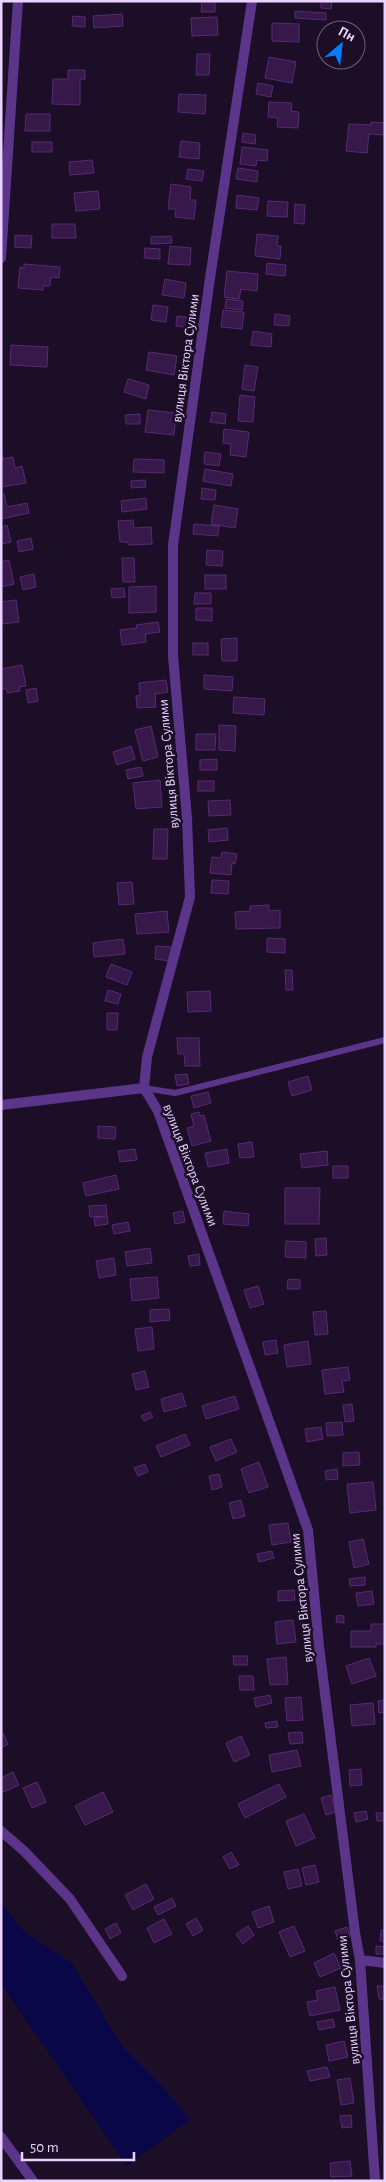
<svg xmlns="http://www.w3.org/2000/svg" width="386" height="2182" font-family="'Alegreya Sans',sans-serif">
<style>
.water{fill:#090747}
.building{fill:#361849;stroke:#582977}
.lines{fill:none;stroke-linecap:round;stroke-linejoin:round}
.service{stroke:#5a3589;stroke-width:6}
.minor{stroke:#5a3589;stroke-width:10}
.labels{text-anchor:middle;stroke-width:5;stroke-linejoin:round;paint-order:stroke}
.street-label{font-size:14px;fill:#ead4ff;stroke:#1c0e27}
</style>
<rect width="100%" height="100%" fill="#1c0e27"/>
<!-- water -->
<path class="water" d="M 1,1902 L 22,1930 L 72,1963 L 122,2046 L 166,2090 L 190,2120 L 127,2166 L 1,1984 Z"/>
<!-- building -->
<g class="building">
<path d="M 202,1 L 215,1 L 215,12 L 201,12 Z"/>
<path d="M 321,1 L 332,1 L 331,9 L 321,8 Z"/>
<path d="M 295,11 L 326,13 L 326,20 L 295,18 Z"/>
<path d="M 122,14 L 123,26 L 94,28 L 93,16 Z"/>
<path d="M 73,16 L 85,17 L 85,27 L 72,26 Z"/>
<path d="M 217,17 L 218,35 L 192,36 L 191,18 Z"/>
<path d="M 272,23 L 299,24 L 299,42 L 272,41 Z"/>
<path d="M 197,54 L 210,54 L 209,75 L 196,75 Z"/>
<path d="M 269,57 L 296,62 L 292,83 L 265,78 Z"/>
<path d="M 68,70 L 85,70 L 85,79 L 80,79 L 80,105 L 52,104 L 53,79 L 68,79 Z"/>
<path d="M 258,83 L 273,86 L 271,97 L 256,94 Z"/>
<path d="M 179,94 L 206,95 L 205,114 L 178,112 Z"/>
<path d="M 269,102 L 292,103 L 291,111 L 299,112 L 298,128 L 277,127 L 278,118 L 268,117 Z"/>
<path d="M 26,114 L 50,114 L 50,131 L 25,131 Z"/>
<path d="M 371,122 L 385,123 L 385,135 L 369,134 L 367,153 L 346,151 L 349,124 L 371,125 Z"/>
<path d="M 243,133 L 256,135 L 255,144 L 242,142 Z"/>
<path d="M 181,141 L 200,143 L 199,159 L 179,157 Z"/>
<rect x="32" y="142" width="20" height="10"/>
<path d="M 242,147 L 268,150 L 267,161 L 257,160 L 256,166 L 240,164 Z"/>
<path d="M 92,160 L 94,173 L 70,175 L 69,162 Z"/>
<path d="M 238,168 L 258,171 L 257,182 L 236,179 Z"/>
<path d="M 188,169 L 204,171 L 202,181 L 186,179 Z"/>
<path d="M 171,184 L 191,187 L 190,200 L 196,200 L 194,219 L 175,217 L 176,209 L 168,209 Z"/>
<path d="M 98,191 L 100,209 L 76,211 L 74,193 Z"/>
<path d="M 237,195 L 259,198 L 257,210 L 236,208 Z"/>
<path d="M 268,201 L 288,202 L 287,217 L 267,216 Z"/>
<path d="M 295,204 L 305,205 L 304,224 L 294,223 Z"/>
<path d="M 52,224 L 75,224 L 76,238 L 52,238 Z"/>
<path d="M 257,234 L 278,236 L 277,246 L 281,246 L 280,259 L 255,256 Z"/>
<path d="M 15,235 L 32,236 L 31,248 L 15,247 Z"/>
<path d="M 171,236 L 172,243 L 151,244 L 151,237 Z"/>
<path d="M 170,246 L 191,248 L 190,265 L 168,264 Z"/>
<path d="M 145,248 L 160,249 L 160,259 L 144,258 Z"/>
<path d="M 267,263 L 286,265 L 285,276 L 266,274 Z"/>
<path d="M 24,264 L 60,267 L 59,278 L 51,277 L 50,286 L 43,286 L 43,290 L 18,288 L 20,267 L 24,268 Z"/>
<path d="M 227,271 L 258,274 L 257,291 L 241,289 L 239,299 L 224,297 Z"/>
<path d="M 165,279 L 186,283 L 184,298 L 162,295 Z"/>
<path d="M 226,299 L 243,301 L 242,310 L 225,308 Z"/>
<path d="M 153,305 L 168,307 L 166,322 L 151,320 Z"/>
<path d="M 223,310 L 244,312 L 242,329 L 221,327 Z"/>
<path d="M 275,314 L 290,316 L 289,326 L 274,325 Z"/>
<path d="M 177,316 L 192,318 L 190,328 L 176,326 Z"/>
<path d="M 253,331 L 272,334 L 271,347 L 251,345 Z"/>
<path d="M 11,345 L 48,347 L 47,367 L 10,365 Z"/>
<path d="M 149,352 L 177,356 L 174,375 L 146,370 Z"/>
<path d="M 245,365 L 258,367 L 254,391 L 242,389 Z"/>
<path d="M 128,379 L 149,385 L 146,399 L 124,392 Z"/>
<path d="M 240,395 L 255,397 L 253,422 L 238,421 Z"/>
<path d="M 148,410 L 176,413 L 174,435 L 145,432 Z"/>
<path d="M 212,412 L 226,414 L 225,424 L 210,422 Z"/>
<path d="M 140,414 L 140,424 L 126,424 L 125,415 Z"/>
<path d="M 224,429 L 249,432 L 246,457 L 230,455 L 231,444 L 223,443 Z"/>
<path d="M 1,450 L 3,459 L 13,457 L 15,468 L 22,466 L 26,483 L 1,487 Z"/>
<path d="M 205,452 L 221,454 L 219,466 L 204,464 Z"/>
<path d="M 134,459 L 164,460 L 164,473 L 133,472 Z"/>
<path d="M 205,469 L 233,474 L 231,486 L 203,481 Z"/>
<path d="M 145,480 L 146,487 L 131,488 L 131,481 Z"/>
<path d="M 202,488 L 216,490 L 215,500 L 201,499 Z"/>
<path d="M 4,494 L 7,507 L 27,503 L 29,513 L 1,519 L 1,495 Z"/>
<path d="M 146,498 L 147,509 L 122,512 L 121,501 Z"/>
<path d="M 214,505 L 238,509 L 235,528 L 211,524 Z"/>
<path d="M 133,520 L 134,528 L 151,527 L 152,544 L 128,545 L 128,542 L 120,542 L 118,521 Z"/>
<path d="M 194,524 L 219,526 L 218,536 L 193,534 Z"/>
<path d="M 7,525 L 11,542 L 1,544 L 1,527 Z"/>
<path d="M 31,538 L 33,549 L 19,552 L 17,541 Z"/>
<path d="M 207,550 L 223,551 L 222,566 L 206,565 Z"/>
<path d="M 122,558 L 134,558 L 135,582 L 123,582 Z"/>
<path d="M 9,560 L 14,584 L 1,587 L 1,562 Z"/>
<path d="M 34,574 L 36,587 L 23,590 L 20,577 Z"/>
<rect x="205" y="575" width="21" height="14"/>
<path d="M 156,586 L 156,612 L 129,613 L 129,587 Z"/>
<path d="M 124,588 L 125,597 L 112,598 L 111,589 Z"/>
<path d="M 195,593 L 211,593 L 211,604 L 194,604 Z"/>
<path d="M 16,600 L 19,622 L 2,624 L 1,602 Z"/>
<path d="M 196,608 L 212,608 L 212,621 L 196,620 Z"/>
<path d="M 158,622 L 160,632 L 145,634 L 146,642 L 122,645 L 120,630 L 137,628 L 136,625 Z"/>
<path d="M 237,638 L 237,661 L 222,661 L 221,639 Z"/>
<rect x="193" y="643" width="15" height="12"/>
<path d="M 22,665 L 26,686 L 19,687 L 20,691 L 7,693 L 7,689 L 1,689 L 1,669 Z"/>
<path d="M 204,675 L 233,677 L 232,691 L 204,689 Z"/>
<path d="M 166,680 L 168,692 L 155,694 L 156,707 L 137,708 L 136,696 L 140,695 L 139,683 Z"/>
<path d="M 36,688 L 38,701 L 28,703 L 26,690 Z"/>
<path d="M 234,697 L 265,699 L 264,715 L 233,713 Z"/>
<path d="M 219,725 L 236,726 L 235,751 L 219,750 Z"/>
<path d="M 151,726 L 158,757 L 143,761 L 135,730 Z"/>
<path d="M 196,734 L 216,734 L 215,750 L 196,750 Z"/>
<path d="M 131,746 L 135,759 L 117,765 L 113,752 Z"/>
<path d="M 217,759 L 217,770 L 200,770 L 200,760 Z"/>
<path d="M 141,767 L 143,776 L 128,779 L 126,770 Z"/>
<path d="M 160,780 L 162,807 L 136,809 L 133,783 Z"/>
<rect x="198" y="781" width="16" height="10"/>
<path d="M 230,800 L 231,815 L 209,816 L 208,801 Z"/>
<path d="M 227,828 L 228,840 L 209,842 L 208,830 Z"/>
<path d="M 154,829 L 168,829 L 167,859 L 153,859 Z"/>
<path d="M 222,852 L 237,854 L 235,864 L 232,863 L 231,875 L 210,873 L 212,857 L 221,858 Z"/>
<path d="M 212,880 L 229,881 L 228,894 L 211,893 Z"/>
<path d="M 132,882 L 134,904 L 119,905 L 117,883 Z"/>
<path d="M 269,905 L 269,911 L 280,910 L 280,928 L 236,929 L 235,912 L 250,911 L 250,906 Z"/>
<path d="M 167,911 L 169,932 L 137,934 L 135,914 Z"/>
<path d="M 267,938 L 285,939 L 285,953 L 267,952 Z"/>
<path d="M 123,939 L 125,954 L 94,957 L 93,943 Z"/>
<path d="M 156,946 L 172,947 L 170,961 L 155,959 Z"/>
<path d="M 111,964 L 132,972 L 127,985 L 106,977 Z"/>
<path d="M 285,970 L 292,970 L 293,990 L 286,990 Z"/>
<path d="M 108,990 L 121,994 L 118,1004 L 105,1001 Z"/>
<path d="M 210,991 L 211,1011 L 188,1012 L 187,992 Z"/>
<path d="M 107,1013 L 118,1013 L 117,1030 L 107,1030 Z"/>
<path d="M 177,1038 L 199,1038 L 200,1066 L 185,1066 L 184,1054 L 178,1054 Z"/>
<path d="M 187,1074 L 189,1084 L 177,1086 L 175,1075 Z"/>
<path d="M 308,1076 L 312,1090 L 292,1096 L 288,1082 Z"/>
<path d="M 208,1092 L 211,1103 L 194,1108 L 191,1096 Z"/>
<path d="M 199,1112 L 200,1116 L 204,1115 L 211,1141 L 192,1146 L 187,1128 L 194,1126 L 191,1114 Z"/>
<path d="M 98,1126 L 116,1127 L 115,1139 L 98,1138 Z"/>
<path d="M 252,1142 L 254,1157 L 240,1158 L 238,1144 Z"/>
<path d="M 135,1149 L 137,1160 L 120,1162 L 118,1151 Z"/>
<path d="M 227,1149 L 229,1163 L 208,1167 L 205,1153 Z"/>
<path d="M 327,1151 L 328,1165 L 302,1168 L 300,1154 Z"/>
<rect x="333" y="1166" width="15" height="12"/>
<path d="M 116,1175 L 119,1189 L 86,1196 L 83,1183 Z"/>
<path d="M 285,1188 L 320,1188 L 319,1224 L 285,1224 Z"/>
<path d="M 106,1205 L 107,1216 L 90,1217 L 89,1206 Z"/>
<path d="M 183,1211 L 185,1222 L 175,1224 L 173,1213 Z"/>
<path d="M 224,1211 L 249,1214 L 248,1226 L 223,1224 Z"/>
<path d="M 107,1216 L 108,1224 L 95,1226 L 94,1218 Z"/>
<path d="M 128,1222 L 130,1231 L 114,1234 L 112,1225 Z"/>
<path d="M 326,1238 L 327,1255 L 316,1256 L 315,1239 Z"/>
<path d="M 286,1241 L 306,1242 L 306,1258 L 285,1257 Z"/>
<path d="M 150,1248 L 152,1263 L 127,1266 L 125,1252 Z"/>
<path d="M 199,1254 L 200,1265 L 190,1266 L 188,1256 Z"/>
<path d="M 114,1258 L 116,1275 L 99,1278 L 96,1261 Z"/>
<path d="M 157,1277 L 159,1298 L 132,1301 L 130,1279 Z"/>
<path d="M 288,1279 L 300,1280 L 300,1289 L 287,1289 Z"/>
<path d="M 258,1286 L 264,1304 L 250,1308 L 244,1290 Z"/>
<path d="M 169,1309 L 170,1320 L 150,1322 L 150,1310 Z"/>
<path d="M 326,1311 L 328,1334 L 315,1335 L 313,1312 Z"/>
<path d="M 152,1327 L 154,1349 L 138,1351 L 135,1329 Z"/>
<path d="M 276,1340 L 278,1353 L 265,1355 L 263,1342 Z"/>
<path d="M 308,1341 L 311,1364 L 287,1367 L 284,1345 Z"/>
<path d="M 348,1367 L 350,1380 L 342,1381 L 344,1392 L 325,1394 L 322,1370 Z"/>
<path d="M 145,1371 L 149,1387 L 136,1390 L 132,1374 Z"/>
<path d="M 182,1393 L 186,1406 L 164,1412 L 161,1399 Z"/>
<path d="M 235,1396 L 239,1409 L 206,1419 L 202,1406 Z"/>
<path d="M 352,1404 L 354,1421 L 345,1422 L 343,1405 Z"/>
<path d="M 150,1412 L 153,1417 L 144,1421 L 141,1416 Z"/>
<path d="M 342,1422 L 343,1435 L 327,1436 L 326,1423 Z"/>
<path d="M 321,1427 L 323,1439 L 307,1442 L 305,1429 Z"/>
<path d="M 185,1434 L 190,1445 L 161,1457 L 156,1446 Z"/>
<path d="M 231,1439 L 237,1452 L 216,1461 L 210,1447 Z"/>
<path d="M 359,1452 L 360,1465 L 343,1466 L 343,1453 Z"/>
<path d="M 259,1462 L 268,1487 L 249,1493 L 241,1469 Z"/>
<path d="M 145,1464 L 148,1472 L 138,1476 L 134,1468 Z"/>
<path d="M 337,1469 L 338,1479 L 326,1480 L 325,1471 Z"/>
<path d="M 219,1474 L 222,1487 L 212,1490 L 209,1476 Z"/>
<path d="M 373,1482 L 376,1510 L 350,1513 L 347,1484 Z"/>
<path d="M 241,1500 L 245,1516 L 233,1519 L 229,1503 Z"/>
<path d="M 288,1523 L 291,1542 L 272,1545 L 269,1525 Z"/>
<path d="M 363,1539 L 369,1564 L 354,1568 L 349,1542 Z"/>
<path d="M 272,1551 L 274,1558 L 259,1562 L 257,1554 Z"/>
<path d="M 365,1577 L 365,1585 L 350,1586 L 349,1579 Z"/>
<path d="M 294,1590 L 295,1600 L 278,1601 L 278,1591 Z"/>
<path d="M 372,1591 L 374,1604 L 358,1606 L 356,1593 Z"/>
<path d="M 337,1615 L 344,1616 L 344,1623 L 336,1622 Z"/>
<path d="M 293,1620 L 296,1642 L 277,1644 L 275,1622 Z"/>
<path d="M 371,1624 L 385,1624 L 385,1644 L 376,1644 L 376,1647 L 351,1647 L 351,1631 L 371,1631 Z"/>
<path d="M 233,1656 L 247,1656 L 248,1665 L 234,1665 Z"/>
<path d="M 286,1657 L 288,1684 L 270,1685 L 267,1659 Z"/>
<path d="M 369,1658 L 376,1676 L 352,1684 L 346,1666 Z"/>
<path d="M 239,1676 L 253,1676 L 254,1690 L 240,1690 Z"/>
<path d="M 270,1695 L 272,1703 L 256,1707 L 254,1698 Z"/>
<path d="M 301,1697 L 303,1720 L 287,1721 L 285,1698 Z"/>
<path d="M 385,1700 L 385,1712 L 379,1713 L 378,1701 Z"/>
<path d="M 373,1703 L 375,1724 L 352,1726 L 350,1705 Z"/>
<path d="M 277,1721 L 278,1727 L 266,1728 L 265,1723 Z"/>
<path d="M 302,1732 L 303,1743 L 290,1744 L 288,1733 Z"/>
<path d="M 3,1733 L 8,1744 L 1,1748 L 1,1734 Z"/>
<path d="M 241,1736 L 250,1755 L 234,1762 L 226,1743 Z"/>
<path d="M 297,1750 L 301,1766 L 272,1772 L 269,1755 Z"/>
<path d="M 361,1769 L 362,1785 L 350,1786 L 349,1770 Z"/>
<path d="M 13,1772 L 19,1785 L 1,1793 L 1,1778 Z"/>
<path d="M 37,1782 L 46,1802 L 32,1808 L 23,1788 Z"/>
<path d="M 279,1784 L 286,1797 L 245,1818 L 238,1804 Z"/>
<path d="M 103,1792 L 113,1812 L 85,1825 L 75,1806 Z"/>
<path d="M 331,1795 L 336,1812 L 326,1815 L 321,1798 Z"/>
<path d="M 366,1811 L 368,1819 L 356,1822 L 354,1813 Z"/>
<path d="M 376,1813 L 385,1813 L 385,1821 L 377,1821 Z"/>
<path d="M 304,1814 L 315,1838 L 296,1846 L 286,1821 Z"/>
<path d="M 231,1852 L 239,1865 L 230,1869 L 223,1857 Z"/>
<path d="M 315,1865 L 319,1882 L 306,1885 L 302,1868 Z"/>
<path d="M 298,1869 L 302,1886 L 288,1889 L 284,1872 Z"/>
<path d="M 146,1884 L 154,1899 L 133,1910 L 125,1895 Z"/>
<path d="M 172,1898 L 176,1906 L 158,1915 L 154,1907 Z"/>
<path d="M 269,1906 L 274,1922 L 258,1928 L 252,1912 Z"/>
<path d="M 196,1918 L 203,1930 L 193,1936 L 186,1924 Z"/>
<path d="M 164,1919 L 172,1934 L 154,1943 L 147,1928 Z"/>
<path d="M 116,1923 L 121,1933 L 110,1939 L 105,1929 Z"/>
<path d="M 248,1926 L 254,1935 L 243,1944 L 236,1934 Z"/>
<path d="M 294,1926 L 305,1951 L 290,1957 L 279,1932 Z"/>
<path d="M 347,1927 L 350,1936 L 338,1940 L 335,1931 Z"/>
<path d="M 381,1930 L 385,1930 L 385,1941 L 380,1941 Z"/>
<path d="M 376,1946 L 385,1947 L 385,1954 L 376,1954 Z"/>
<path d="M 334,1953 L 341,1968 L 320,1977 L 314,1963 Z"/>
<path d="M 377,1986 L 385,1986 L 385,1999 L 379,1999 Z"/>
<path d="M 335,1987 L 340,2010 L 310,2016 L 307,2002 L 318,2000 L 316,1991 Z"/>
<path d="M 333,2019 L 335,2027 L 319,2030 L 317,2022 Z"/>
<path d="M 344,2041 L 348,2057 L 329,2061 L 326,2045 Z"/>
<path d="M 327,2067 L 330,2077 L 310,2081 L 307,2071 Z"/>
<path d="M 350,2078 L 354,2103 L 341,2105 L 337,2080 Z"/>
<path d="M 351,2115 L 352,2127 L 342,2128 L 340,2116 Z"/>
<path d="M 350,2161 L 352,2176 L 331,2177 L 330,2163 Z"/>
</g>
<g class="lines">
<!-- service -->
<path class="service" d="M 144,1088 L 175,1093 L 385,1040"/>
<!-- minor -->
<g class="minor">
<path d="M 252,1 L 210,278 L 173,545 L 173,656 L 187,818 L 190,897 L 147,1057 L 144,1088 L 158,1111 L 308,1530 L 319,1646 L 355,1933 L 360,1960 L 375,2181"/>
<path d="M 1,258 L 18,1"/>
<path d="M 1,1105 L 144,1088"/>
<path d="M 1,1831 L 24,1851 L 70,1899 L 122,1976"/>
<path d="M 360,1960 L 385,1963"/>
<path d="M 1,2137 L 33,2181"/>
</g>
</g>
<g class="labels">
<!-- street labels -->
<g class="street-label">
<text transform="translate(185 358) rotate(-82)" y="5">вулиця Віктора Сулими</text>
<text transform="translate(168 764) rotate(-95)" y="5">вулиця Віктора Сулими</text>
<text transform="translate(191 1165) rotate(69)" y="5">вулиця Віктора Сулими</text>
<text transform="translate(301 1598) rotate(-96)" y="5">вулиця Віктора Сулими</text>
<text transform="translate(348 2000) rotate(-96)" y="5">вулиця Віктора Сулими</text>
</g>
</g>
<!-- border -->
<rect width="386" height="2182" fill="none" stroke="#ead4ff" stroke-width="5"/>
<!-- north arrow -->
<g transform="translate(341 45) rotate(28)"><circle r="24" fill="#1c0e27" stroke="#6e5d7d"/>
<path d="M0-4L9 19L0 12L-9 19Z" fill="#007fff"/>
<text y="-8" font-size="14" font-weight="bold" text-anchor="middle" fill="#ead4ff">Пн</text>
</g>
<!-- scale -->
<path d="M22 2152v8h112v-8" fill="none" stroke="#ead4ff" stroke-width="2.5"/>
<text x="30" y="2152" font-size="15" fill="#ead4ff" stroke="#1c0e27" stroke-width="4" paint-order="stroke">50 m</text>
</svg>
